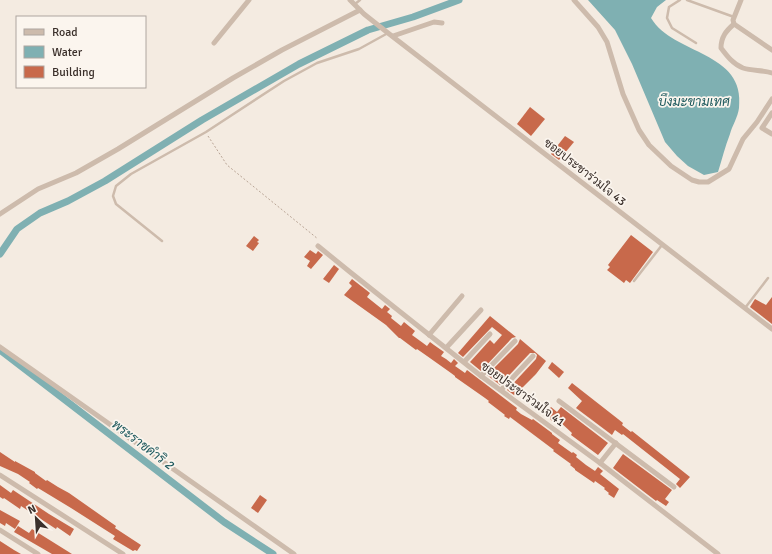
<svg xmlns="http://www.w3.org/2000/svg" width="772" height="554" font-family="Signika,Sarabun,sans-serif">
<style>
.water{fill:#7fb0b2}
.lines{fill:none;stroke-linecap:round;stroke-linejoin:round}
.canal{stroke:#7fb0b2;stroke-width:7}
.building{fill:#c8694b}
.path{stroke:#b9a596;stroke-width:1;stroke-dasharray:2 2;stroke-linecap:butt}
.lane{stroke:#cdbbac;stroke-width:2.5}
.street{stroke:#cdbbac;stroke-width:5}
.labels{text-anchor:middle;stroke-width:3.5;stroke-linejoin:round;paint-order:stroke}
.street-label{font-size:12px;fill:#3b302b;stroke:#fbf5ee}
.water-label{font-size:13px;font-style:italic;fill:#1f5a5e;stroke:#fbf5ee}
</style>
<rect width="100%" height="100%" fill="#f4ebe1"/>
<!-- water -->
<path class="water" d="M 588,0 L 666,0 L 657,7 L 651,18 C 673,55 746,51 739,108 C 738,117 732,126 730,134 C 725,147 722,159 718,172 L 704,175 L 688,166 L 677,156 L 665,142 L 632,64 L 615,30 Z"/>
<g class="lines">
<!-- canal -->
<g class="canal">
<path d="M 0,254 L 17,229 L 40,213 L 68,201 L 105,181 L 202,120 L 299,64 L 368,30 L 413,17 L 459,0"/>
<path d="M 0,350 L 224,522 L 273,554"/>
</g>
</g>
<!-- building -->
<g class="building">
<path d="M 530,107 L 545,119 L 531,136 L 517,124 Z"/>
<path d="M 565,136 L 574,142 L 559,160 L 551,154 Z"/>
<path d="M 631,235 L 653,252 L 630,283 L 626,280 L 624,283 L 607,270 L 610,267 L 608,265 Z"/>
<path d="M 254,236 L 259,240 L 257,242 L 259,243 L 253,251 L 246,246 Z"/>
<path d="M 310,250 L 316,254 L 318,251 L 323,255 L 311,269 L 307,266 L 310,261 L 304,257 Z"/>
<path d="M 334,265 L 339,269 L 329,283 L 323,279 Z"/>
<path d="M 352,279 L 370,293 L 367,297 L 382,309 L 385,305 L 390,309 L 387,312 L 392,316 L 391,318 L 401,326 L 404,322 L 415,331 L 412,335 L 423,343 L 427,346 L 430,342 L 434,345 L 444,352 L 441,356 L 446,359 L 451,363 L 454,359 L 458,363 L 455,366 L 465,373 L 467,370 L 517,408 L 516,410 L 521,414 L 532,420 L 533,419 L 552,433 L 552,434 L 560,440 L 558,443 L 572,453 L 573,452 L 577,455 L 576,457 L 586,465 L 595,471 L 598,467 L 603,471 L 600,474 L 619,489 L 614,498 L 608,494 L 609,493 L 604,489 L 605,488 L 595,481 L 594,483 L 575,470 L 575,469 L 570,465 L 571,464 L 553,451 L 554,450 L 510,417 L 509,419 L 504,416 L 505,415 L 488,402 L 489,401 L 485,398 L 455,377 L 455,376 L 451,373 L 427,356 L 417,349 L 416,350 L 400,338 L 399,338 L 386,325 L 344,295 L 352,286 L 349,283 Z"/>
<path d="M 772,297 L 772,324 L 750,307 L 755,299 L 766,305 Z"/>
<path d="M 490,316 L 516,337 L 512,338 L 481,371 L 470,362 L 490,340 L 494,344 L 502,335 L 492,327 L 463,357 L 458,353 Z"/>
<path d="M 520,339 L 546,361 L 536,374 L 521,389 L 520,388 L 514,395 L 507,390 L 536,359 L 537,355 L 535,353 L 530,353 L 500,385 L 487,375 L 518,344 Z"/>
<path d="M 552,362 L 564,372 L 559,378 L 548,368 Z"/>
<path d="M 572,383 L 618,419 L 623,423 L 622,425 L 631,432 L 632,431 L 690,477 L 680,488 L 676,484 L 680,479 L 623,434 L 622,435 L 615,430 L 612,435 L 576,408 L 582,401 L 568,388 Z"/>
<path d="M 551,407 L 557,412 L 561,407 L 608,443 L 598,455 L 571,435 L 572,433 L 558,420 L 555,423 L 550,419 L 551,418 L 546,413 Z"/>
<path d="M 0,452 L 15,462 L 15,461 L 35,472 L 35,473 L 46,481 L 47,480 L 58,487 L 69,493 L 116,526 L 115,528 L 141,545 L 137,551 L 135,550 L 133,551 L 113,539 L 115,536 L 71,508 L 38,488 L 37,489 L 29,483 L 30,482 L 18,474 L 0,466 Z"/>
<path d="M 623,454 L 672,490 L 665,499 L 669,502 L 666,506 L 657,500 L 656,501 L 613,468 Z"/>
<path d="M 0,485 L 11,493 L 13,490 L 49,514 L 74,529 L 70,536 L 57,527 L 56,529 L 21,506 L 20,509 L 4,498 L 3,499 L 0,497 Z"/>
<path d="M 260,495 L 267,500 L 258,513 L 251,508 Z"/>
<path d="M 0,510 L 20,521 L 15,529 L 6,523 L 5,526 L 0,523 Z"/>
<path d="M 18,526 L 29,533 L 32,529 L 72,554 L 52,554 L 14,532 Z"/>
<path d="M 0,541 L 14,550 L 21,554 L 0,554 Z"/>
</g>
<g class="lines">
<!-- path -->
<path class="path" d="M 208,136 L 227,165 L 318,239"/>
<!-- lane -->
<g class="lane">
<path d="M 680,0 L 669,7 L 667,18 L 672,28 L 696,43"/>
<path d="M 687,0 L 734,17"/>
<path d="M 355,4 L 360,0"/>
<path d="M 162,241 L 116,204 L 113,196 L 116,186 L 131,174 L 206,132 L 284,81 L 317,63 L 359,49 L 388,33"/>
<path d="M 634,281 L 662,245"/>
<path d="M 745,308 L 768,278"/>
</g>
<!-- street -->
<g class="street">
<path d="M 350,0 L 364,14 L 388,33 L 772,329"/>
<path d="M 574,0 L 598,27 L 607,42 L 623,94 L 639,130 L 649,145 L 671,166 L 692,180 L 699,182 L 708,182 L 729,169 L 743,139 L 757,122 L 772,99"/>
<path d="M 741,0 L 733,20 L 734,24 L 772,50"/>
<path d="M 734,24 C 726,31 721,37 721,48 C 727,56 733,64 743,68 C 752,71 763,70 772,73"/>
<path d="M 393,36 L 434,22 L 442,23"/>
<path d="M 214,43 L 249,0"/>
<path d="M 772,113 L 762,128 L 772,134"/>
<path d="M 0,214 L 38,189 L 76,173 L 118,149 L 233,78 L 282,50 L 360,10"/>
<path d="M 318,246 L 350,272 L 481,376 L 600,463 L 718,554"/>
<path d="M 429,335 L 462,296"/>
<path d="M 0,347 L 294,554"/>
<path d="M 446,348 L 481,310"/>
<path d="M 464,362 L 490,334"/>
<path d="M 481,376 L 515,341"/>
<path d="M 501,390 L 533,356"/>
<path d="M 559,401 L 674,487"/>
<path d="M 600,463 L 616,443"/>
<path d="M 0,475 L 123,554"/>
<path d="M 0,530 L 38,554"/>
</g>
</g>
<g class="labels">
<!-- street labels -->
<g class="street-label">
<text transform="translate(585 172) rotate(38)" y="4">ซอยประชาร่วมใจ 43</text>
<text transform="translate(523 394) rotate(36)" y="4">ซอยประชาร่วมใจ 41</text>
</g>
<!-- water labels -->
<g class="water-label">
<text x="694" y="106">บึงมะขามเทศ</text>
<text transform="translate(143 444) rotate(37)" y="5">พระราชดำริ 2</text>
</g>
</g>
<!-- legend -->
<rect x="16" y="16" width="130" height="72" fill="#fbf5ee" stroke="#aea6a0"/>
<rect x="24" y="29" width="20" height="6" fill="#cdbbac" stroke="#aea6a0"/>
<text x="52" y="36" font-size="12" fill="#3b302b">Road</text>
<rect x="24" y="46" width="20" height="12" fill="#7fb0b2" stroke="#aea6a0"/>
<text x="52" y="56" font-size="12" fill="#3b302b">Water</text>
<rect x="24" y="66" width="20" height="12" fill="#c8694b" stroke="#aea6a0"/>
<text x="52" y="76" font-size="12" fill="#3b302b">Building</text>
<!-- north arrow -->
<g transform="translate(36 518) rotate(335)" stroke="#fbf5ee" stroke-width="3" paint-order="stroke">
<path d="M0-3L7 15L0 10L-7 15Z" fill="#3b302b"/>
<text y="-6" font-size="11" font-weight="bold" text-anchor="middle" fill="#3b302b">N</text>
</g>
</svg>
